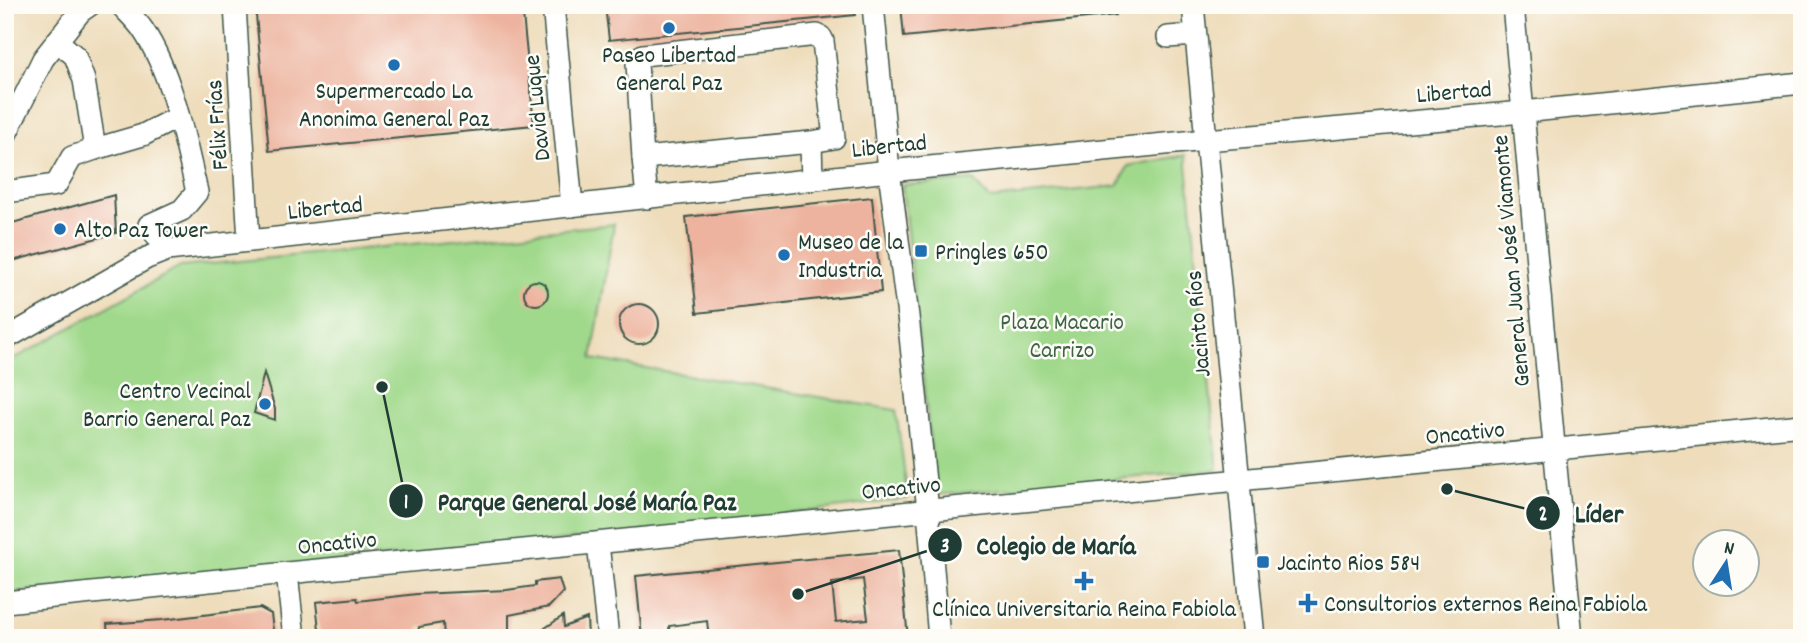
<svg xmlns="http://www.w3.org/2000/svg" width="1807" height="643" font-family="Dekko,sans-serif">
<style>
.green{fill:#a0d98b;stroke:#608b60;stroke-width:2}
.building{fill:#edb39e;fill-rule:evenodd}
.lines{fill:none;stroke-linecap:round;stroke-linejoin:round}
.minor-casing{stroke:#3e5548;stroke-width:24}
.minor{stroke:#fff;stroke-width:21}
.poi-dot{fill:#1f6fb2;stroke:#fdfcf7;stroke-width:2.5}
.labels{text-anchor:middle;stroke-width:5;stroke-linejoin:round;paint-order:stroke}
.poi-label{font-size:24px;fill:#1f3d34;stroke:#fdfcf7;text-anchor:start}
.street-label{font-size:24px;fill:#1f3d34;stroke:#fdfcf7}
.park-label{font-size:24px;fill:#3f644a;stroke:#fdfcf7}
.leader{fill:none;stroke:#1f3d34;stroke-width:2.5}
.callout-dot{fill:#1f3d34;stroke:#fdfcf7;stroke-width:2.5}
.mark-label{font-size:21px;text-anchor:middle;font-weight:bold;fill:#fff}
.callout-label{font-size:26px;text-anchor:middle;font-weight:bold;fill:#1f3d34;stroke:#fdfcf7;stroke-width:5;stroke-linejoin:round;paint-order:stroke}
</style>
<rect width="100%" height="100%" fill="#fdfcf7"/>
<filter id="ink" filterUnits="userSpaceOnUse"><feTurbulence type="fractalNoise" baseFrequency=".0143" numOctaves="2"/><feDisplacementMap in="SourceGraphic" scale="14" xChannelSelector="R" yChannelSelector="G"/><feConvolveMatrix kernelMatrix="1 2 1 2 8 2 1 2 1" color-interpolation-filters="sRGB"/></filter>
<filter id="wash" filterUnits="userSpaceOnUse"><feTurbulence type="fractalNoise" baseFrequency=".00686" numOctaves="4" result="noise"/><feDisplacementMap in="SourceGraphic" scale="28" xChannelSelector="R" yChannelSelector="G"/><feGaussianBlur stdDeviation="1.57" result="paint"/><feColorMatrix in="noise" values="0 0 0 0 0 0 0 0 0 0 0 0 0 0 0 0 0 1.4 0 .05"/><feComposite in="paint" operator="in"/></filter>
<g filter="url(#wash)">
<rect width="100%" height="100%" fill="#eedcba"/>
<!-- green -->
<g class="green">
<path d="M 1186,155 L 1218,470 L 936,495 L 902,185 L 972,180 L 990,199 L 1118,186 L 1128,166 Z"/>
<path d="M 614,224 L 592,359 L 896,410 L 908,499 L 610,536 L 5,593 L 5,364 L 180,267 Z"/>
</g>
<g id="blocks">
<!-- building -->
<g class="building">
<path d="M 255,5 L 522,5 L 534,125 L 269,151 Z"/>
<path d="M 605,5 L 854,5 L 855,15 L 609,40 Z"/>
<path d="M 901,5 L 1116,5 L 1116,15 L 904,37 Z"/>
<path d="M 114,195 L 116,233 L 5,263 L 5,225 Z"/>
<path d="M 872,197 L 881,292 L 697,313 L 686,217 Z"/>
<circle cx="536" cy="293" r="12"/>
<circle cx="639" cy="324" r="20"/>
<path d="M 264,373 L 275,409 L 275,420 L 254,413 Z"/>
<path d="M 899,550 L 908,638 L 709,638 L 707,621 L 669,626 L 670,638 L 642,638 L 636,576 ZM 863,579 L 868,619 L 836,622 L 832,583 Z"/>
<path d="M 559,579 L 563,592 L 549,607 L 509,615 L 509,634 L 482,638 L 444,638 L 443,623 L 419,627 L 418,633 L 383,633 L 384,638 L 320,638 L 316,602 L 357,598 L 358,601 L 417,594 L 507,590 L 535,586 L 535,582 Z"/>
<path d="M 260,608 L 271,614 L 274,638 L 108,638 L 107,624 L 162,620 Z"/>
<path d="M 563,616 L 564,627 L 587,618 L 588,638 L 530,638 Z"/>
</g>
</g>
</g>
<g filter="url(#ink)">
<use href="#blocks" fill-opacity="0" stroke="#3e5548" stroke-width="2"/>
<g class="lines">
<defs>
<g id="minor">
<path d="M 121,5 C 128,13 137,21 143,30 C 172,73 185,141 197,192 L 182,210 L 149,225 L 167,250"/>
<path d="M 235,5 L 249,241"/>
<path d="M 553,5 L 572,206"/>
<path d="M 873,5 L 889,171 L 908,316 L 928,511 L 939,638"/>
<path d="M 1193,5 L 1254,638"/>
<path d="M 1513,5 L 1572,638"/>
<path d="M 1168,37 L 1195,35"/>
<path d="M 5,136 L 43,59 L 80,12 L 90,5"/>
<path d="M 95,149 L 143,135 L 178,117"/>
<path d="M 643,158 L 637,63 L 638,58 L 643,55 L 817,35 L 821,37 L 823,41 L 834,138 L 811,142"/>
<path d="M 5,192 L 56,185 L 72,157 L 95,149 L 84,80 L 75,56 L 57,41"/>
<path d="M 647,198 L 643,158 L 811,142 L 812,180"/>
<path d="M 5,339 L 147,258 L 167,250 L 889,171 L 1206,140 L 1523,112 L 1802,83"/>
<path d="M 598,543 L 608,638"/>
<path d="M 287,573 L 294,638"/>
<path d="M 5,602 L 287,573 L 1802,425"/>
</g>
</defs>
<!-- minor casing -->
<use href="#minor" class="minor-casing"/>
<!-- minor -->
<use href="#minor" class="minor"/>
</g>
</g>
<!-- markers -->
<g class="poi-dot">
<circle cx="669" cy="28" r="7"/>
<circle cx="394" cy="65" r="7"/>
<circle cx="60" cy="229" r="7"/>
<rect x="914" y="244" width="14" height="14" rx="3.5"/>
<circle cx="784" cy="255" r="7"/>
<circle cx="265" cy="404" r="7"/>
<rect x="1256" y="555" width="14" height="14" rx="3.5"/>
<path d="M1080.5 570.5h7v7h7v7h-7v7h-7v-7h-7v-7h7z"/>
<path d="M1304.5 592.5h7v7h7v7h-7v7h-7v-7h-7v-7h7z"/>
</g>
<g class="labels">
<!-- poi labels -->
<g class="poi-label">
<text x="669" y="62" text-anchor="middle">Paseo Libertad<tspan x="669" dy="28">General Paz</tspan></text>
<text x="394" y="98" text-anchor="middle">Supermercado La<tspan x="394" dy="28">Anonima General Paz</tspan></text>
<text x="74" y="237">Alto Paz Tower</text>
<text x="798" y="249">Museo de la<tspan x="798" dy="28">Industria</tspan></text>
<text x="935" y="259">Pringles 650</text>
<text x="251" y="398" text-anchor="end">Centro Vecinal<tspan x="251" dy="28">Barrio General Paz</tspan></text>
<text x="1277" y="570">Jacinto Rios 584</text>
<text x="1324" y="611">Consultorios externos Reina Fabiola</text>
<text x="1084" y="616" text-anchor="middle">Clínica Universitaria Reina Fabiola</text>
</g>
<!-- street labels -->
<g class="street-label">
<text transform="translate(1454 91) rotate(-5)" y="8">Libertad</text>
<text transform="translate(536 108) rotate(-96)" y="8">David Luque</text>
<text transform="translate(216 125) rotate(-94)" y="8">Félix Frías</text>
<text transform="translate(889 145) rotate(-6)" y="8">Libertad</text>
<text transform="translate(325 207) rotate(-6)" y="8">Libertad</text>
<text transform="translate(1510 261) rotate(-95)" y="8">General Juan José Viamonte</text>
<text transform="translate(1197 324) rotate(-95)" y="8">Jacinto Ríos</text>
<text transform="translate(1465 432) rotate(-6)" y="8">Oncativo</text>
<text transform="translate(901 487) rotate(-6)" y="8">Oncativo</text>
<text transform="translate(337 542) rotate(-6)" y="8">Oncativo</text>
</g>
<!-- park labels -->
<g class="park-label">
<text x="1062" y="329">Plaza Macario<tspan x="1062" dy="28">Carrizo</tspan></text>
</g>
</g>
<!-- callouts -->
<path class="leader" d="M382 387L406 501M1447 489L1543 513M798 594L945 545"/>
<g class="callout-dot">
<circle cx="382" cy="387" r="7"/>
<circle cx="1447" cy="489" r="7"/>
<circle cx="798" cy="594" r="7"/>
<circle cx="406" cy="501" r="18"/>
<circle cx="1543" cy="513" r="18"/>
<circle cx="945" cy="545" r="18"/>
</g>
<g class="mark-label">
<text x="406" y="508">1</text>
<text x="1543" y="520">2</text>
<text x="945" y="552">3</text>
</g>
<g class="callout-label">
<text x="587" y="510">Parque General José María Paz</text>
<text x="1599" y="522">Líder</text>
<text x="1056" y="554">Colegio de María</text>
</g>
<!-- margin -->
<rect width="1807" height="643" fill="none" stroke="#fdfcf7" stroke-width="28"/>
<!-- north arrow -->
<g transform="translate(1726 563) rotate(12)"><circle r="33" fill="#fdfcf7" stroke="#a4b0a9" stroke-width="2"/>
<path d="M0-5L12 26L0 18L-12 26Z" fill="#1f6fb2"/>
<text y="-10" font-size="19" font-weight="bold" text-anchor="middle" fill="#1f3d34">N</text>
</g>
</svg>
